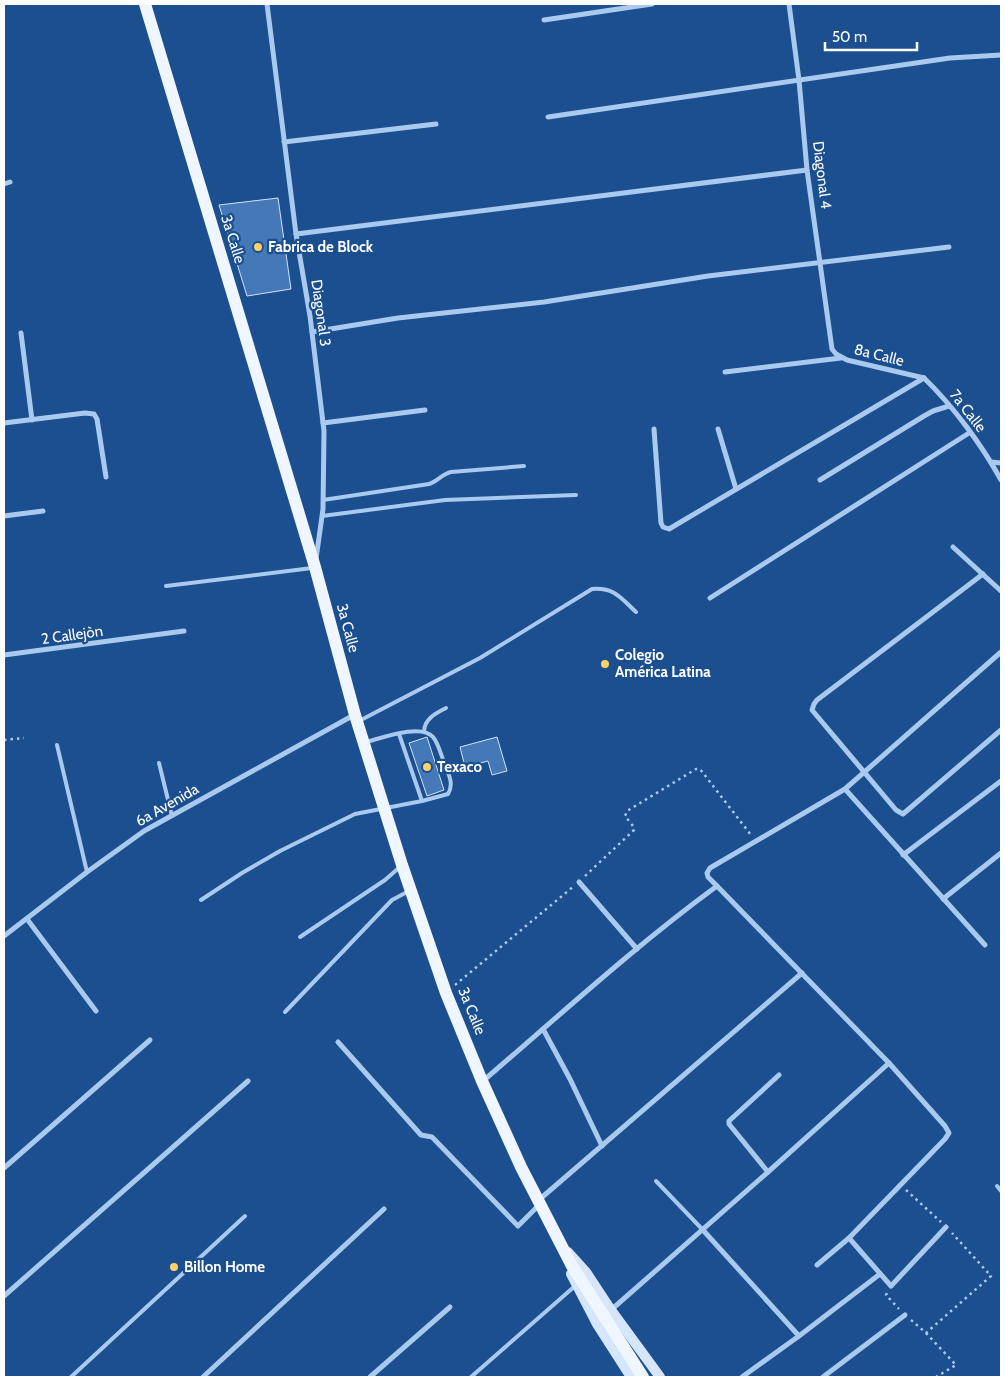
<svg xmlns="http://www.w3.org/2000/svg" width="1005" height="1381" font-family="Cabin,sans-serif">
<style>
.building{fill:#4478b7;stroke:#cfe3fa}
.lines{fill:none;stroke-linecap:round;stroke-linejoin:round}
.path{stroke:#a9c9ee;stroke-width:2.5;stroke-dasharray:2.5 4;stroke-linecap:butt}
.lane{stroke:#a9c9ee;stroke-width:4}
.street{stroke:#a9c9ee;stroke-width:5}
.secondary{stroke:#d6e6fa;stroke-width:10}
.primary{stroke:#f0f6ff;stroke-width:12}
.poi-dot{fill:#ffd166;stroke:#1b4f8f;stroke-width:2}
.labels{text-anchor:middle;stroke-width:4.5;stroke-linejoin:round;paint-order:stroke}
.street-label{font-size:15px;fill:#fff;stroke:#1b4f8f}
.poi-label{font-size:15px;font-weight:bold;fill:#fff;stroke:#1b4f8f;text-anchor:start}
</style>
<rect width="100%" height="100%" fill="#1b4f8f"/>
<!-- building -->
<g class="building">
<path d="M 278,198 L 291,289 L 247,296 L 219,205 Z"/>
<path d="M 427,737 L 444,790 L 427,796 L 409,743 Z"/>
<path d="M 497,737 L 507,771 L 492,775 L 488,761 L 465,767 L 460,747 Z"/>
</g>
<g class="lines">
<!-- path -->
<g class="path">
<path d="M 4,740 L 24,738"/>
<path d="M 585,876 L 634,830 L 633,826 L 625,816 L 627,811 L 696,769 L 700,769 L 751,835"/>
<path d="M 455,985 L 574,886"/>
<path d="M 906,1190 L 941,1222"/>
<path d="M 887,1293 L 886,1295 L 899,1309"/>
<path d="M 911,1320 L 926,1333 L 991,1276 L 952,1233"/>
<path d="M 926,1333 L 956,1365 L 936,1377"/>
</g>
<!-- lane -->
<g class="lane">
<path d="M 323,500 L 429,484 C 438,481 442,474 451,472 L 524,466"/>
<path d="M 322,516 L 445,500 L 576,495"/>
<path d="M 166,586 L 312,568"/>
<path d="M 359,721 L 480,658 L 592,589 C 614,587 621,598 636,612"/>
<path d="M 424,732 C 424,719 436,713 446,708"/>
<path d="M 399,734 L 422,801"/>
<path d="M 57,745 L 87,872"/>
<path d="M 159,763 L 172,816"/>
<path d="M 201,900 L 242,873 L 280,851 L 355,814 L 422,801 L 448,794 C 454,784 449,775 445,765 C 442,758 438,742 433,737 C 421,723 382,738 366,742"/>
<path d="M 300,937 L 385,880 L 401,866"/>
<path d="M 285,1012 L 392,900 L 409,891"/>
<path d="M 656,1181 L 702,1229"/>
<path d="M 997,1186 L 1001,1191"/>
<path d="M 71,1377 L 245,1216"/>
<path d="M 471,1377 L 575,1286"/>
</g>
<!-- street -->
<g class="street">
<path d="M 267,4 L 296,234 L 310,316 L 324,431 L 323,509 L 316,559"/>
<path d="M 789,4 L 799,80 L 807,170 L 832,349 L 836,354 L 847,360 L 924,378"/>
<path d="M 544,20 L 652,4"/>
<path d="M 548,117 L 950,58 L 1001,55"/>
<path d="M 284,142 L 436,124"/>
<path d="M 4,184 L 10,182"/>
<path d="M 296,234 L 807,170"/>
<path d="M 312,332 L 398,318 L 544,302 L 708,276 L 949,247"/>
<path d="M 21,333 L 32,420"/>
<path d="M 725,372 L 841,358"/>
<path d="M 924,378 C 953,406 982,445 1001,480"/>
<path d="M 4,423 L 85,413 L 94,414 L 97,419 L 106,477"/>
<path d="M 323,423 L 425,410"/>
<path d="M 654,429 L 661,523 L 663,527 L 669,529 L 924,378"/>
<path d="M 718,429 L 736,489"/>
<path d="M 991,462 L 1001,463"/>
<path d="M 820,480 L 924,416 L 933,411 L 949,406"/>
<path d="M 4,516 L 43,511"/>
<path d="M 953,547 L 1001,591"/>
<path d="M 983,574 L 817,700 L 814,704 L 812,710 L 896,810 L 903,814 L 1001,730"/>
<path d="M 710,598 L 969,433"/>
<path d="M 4,655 L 184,631"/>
<path d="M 845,789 L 985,945"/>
<path d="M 903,855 L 1001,781"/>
<path d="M 579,882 L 637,949"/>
<path d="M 943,899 L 1001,853"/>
<path d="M 27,919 L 96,1011"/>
<path d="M 4,936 L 87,872 L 144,831 L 354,715"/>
<path d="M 543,1029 L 570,1079 L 602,1146"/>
<path d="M 338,1042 L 421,1135 L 432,1137 L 518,1226 L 539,1205"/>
<path d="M 483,1081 C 560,1015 635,946 717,886"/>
<path d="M 4,1168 L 150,1040"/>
<path d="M 768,1172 L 729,1124 L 729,1121 L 779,1075"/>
<path d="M 540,1199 L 802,973"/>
<path d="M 702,1229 L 799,1336"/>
<path d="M 849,1238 L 891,1286 L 946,1227"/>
<path d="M 817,1265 L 849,1238 L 945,1139 L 949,1133 L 945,1126 L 889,1063 L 717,886 L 708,877 L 707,873 L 710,868 L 845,789 L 1001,652"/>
<path d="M 4,1296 L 248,1081"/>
<path d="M 611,1310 L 768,1172 L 889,1063"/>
<path d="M 203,1377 L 384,1209"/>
<path d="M 370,1377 L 450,1307"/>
<path d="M 742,1377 L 799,1336 L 880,1274"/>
<path d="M 823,1377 L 905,1315"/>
</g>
<!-- secondary -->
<g class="secondary">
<path d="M 568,1252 L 586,1272 L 611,1310 L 660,1377"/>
<path d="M 571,1274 L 597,1324 L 631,1377"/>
</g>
<!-- primary -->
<path class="primary" d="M 145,4 L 315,567 L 355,715 L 402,865 L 446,993 L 482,1081 L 521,1167 L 572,1266 L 643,1377"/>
</g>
<!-- markers -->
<g class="poi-dot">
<circle cx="258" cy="247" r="5"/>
<circle cx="605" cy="664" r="5"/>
<circle cx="427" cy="767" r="5"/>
<circle cx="174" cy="1267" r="5"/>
</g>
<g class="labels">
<!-- street labels -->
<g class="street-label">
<text transform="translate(822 175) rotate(83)" y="5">Diagonal 4</text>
<text transform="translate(233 239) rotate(73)" y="5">3a Calle</text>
<text transform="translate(321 313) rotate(82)" y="5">Diagonal 3</text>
<text transform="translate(879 355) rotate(14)" y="5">8a Calle</text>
<text transform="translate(968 411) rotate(52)" y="5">7a Calle</text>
<text transform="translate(348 628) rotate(75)" y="5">3a Calle</text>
<text transform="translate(72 635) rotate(-8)" y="5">2 Callejòn</text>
<text transform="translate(167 805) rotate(-30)" y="5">6a Avenida</text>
<text transform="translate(472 1011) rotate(68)" y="5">3a Calle</text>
</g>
<!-- poi labels -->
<g class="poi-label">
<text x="268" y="252">Fabrica de Block</text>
<text x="615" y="660">Colegio<tspan x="615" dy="17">América Latina</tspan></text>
<text x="437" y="772">Texaco</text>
<text x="184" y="1272">Billon Home</text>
</g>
</g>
<!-- border -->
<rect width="1005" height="1381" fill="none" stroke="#ffffff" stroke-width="10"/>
<!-- scale -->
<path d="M825 42v8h92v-8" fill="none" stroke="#ffffff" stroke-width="2.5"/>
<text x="832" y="42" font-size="15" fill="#ffffff" stroke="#1b4f8f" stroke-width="4" paint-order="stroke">50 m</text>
</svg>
